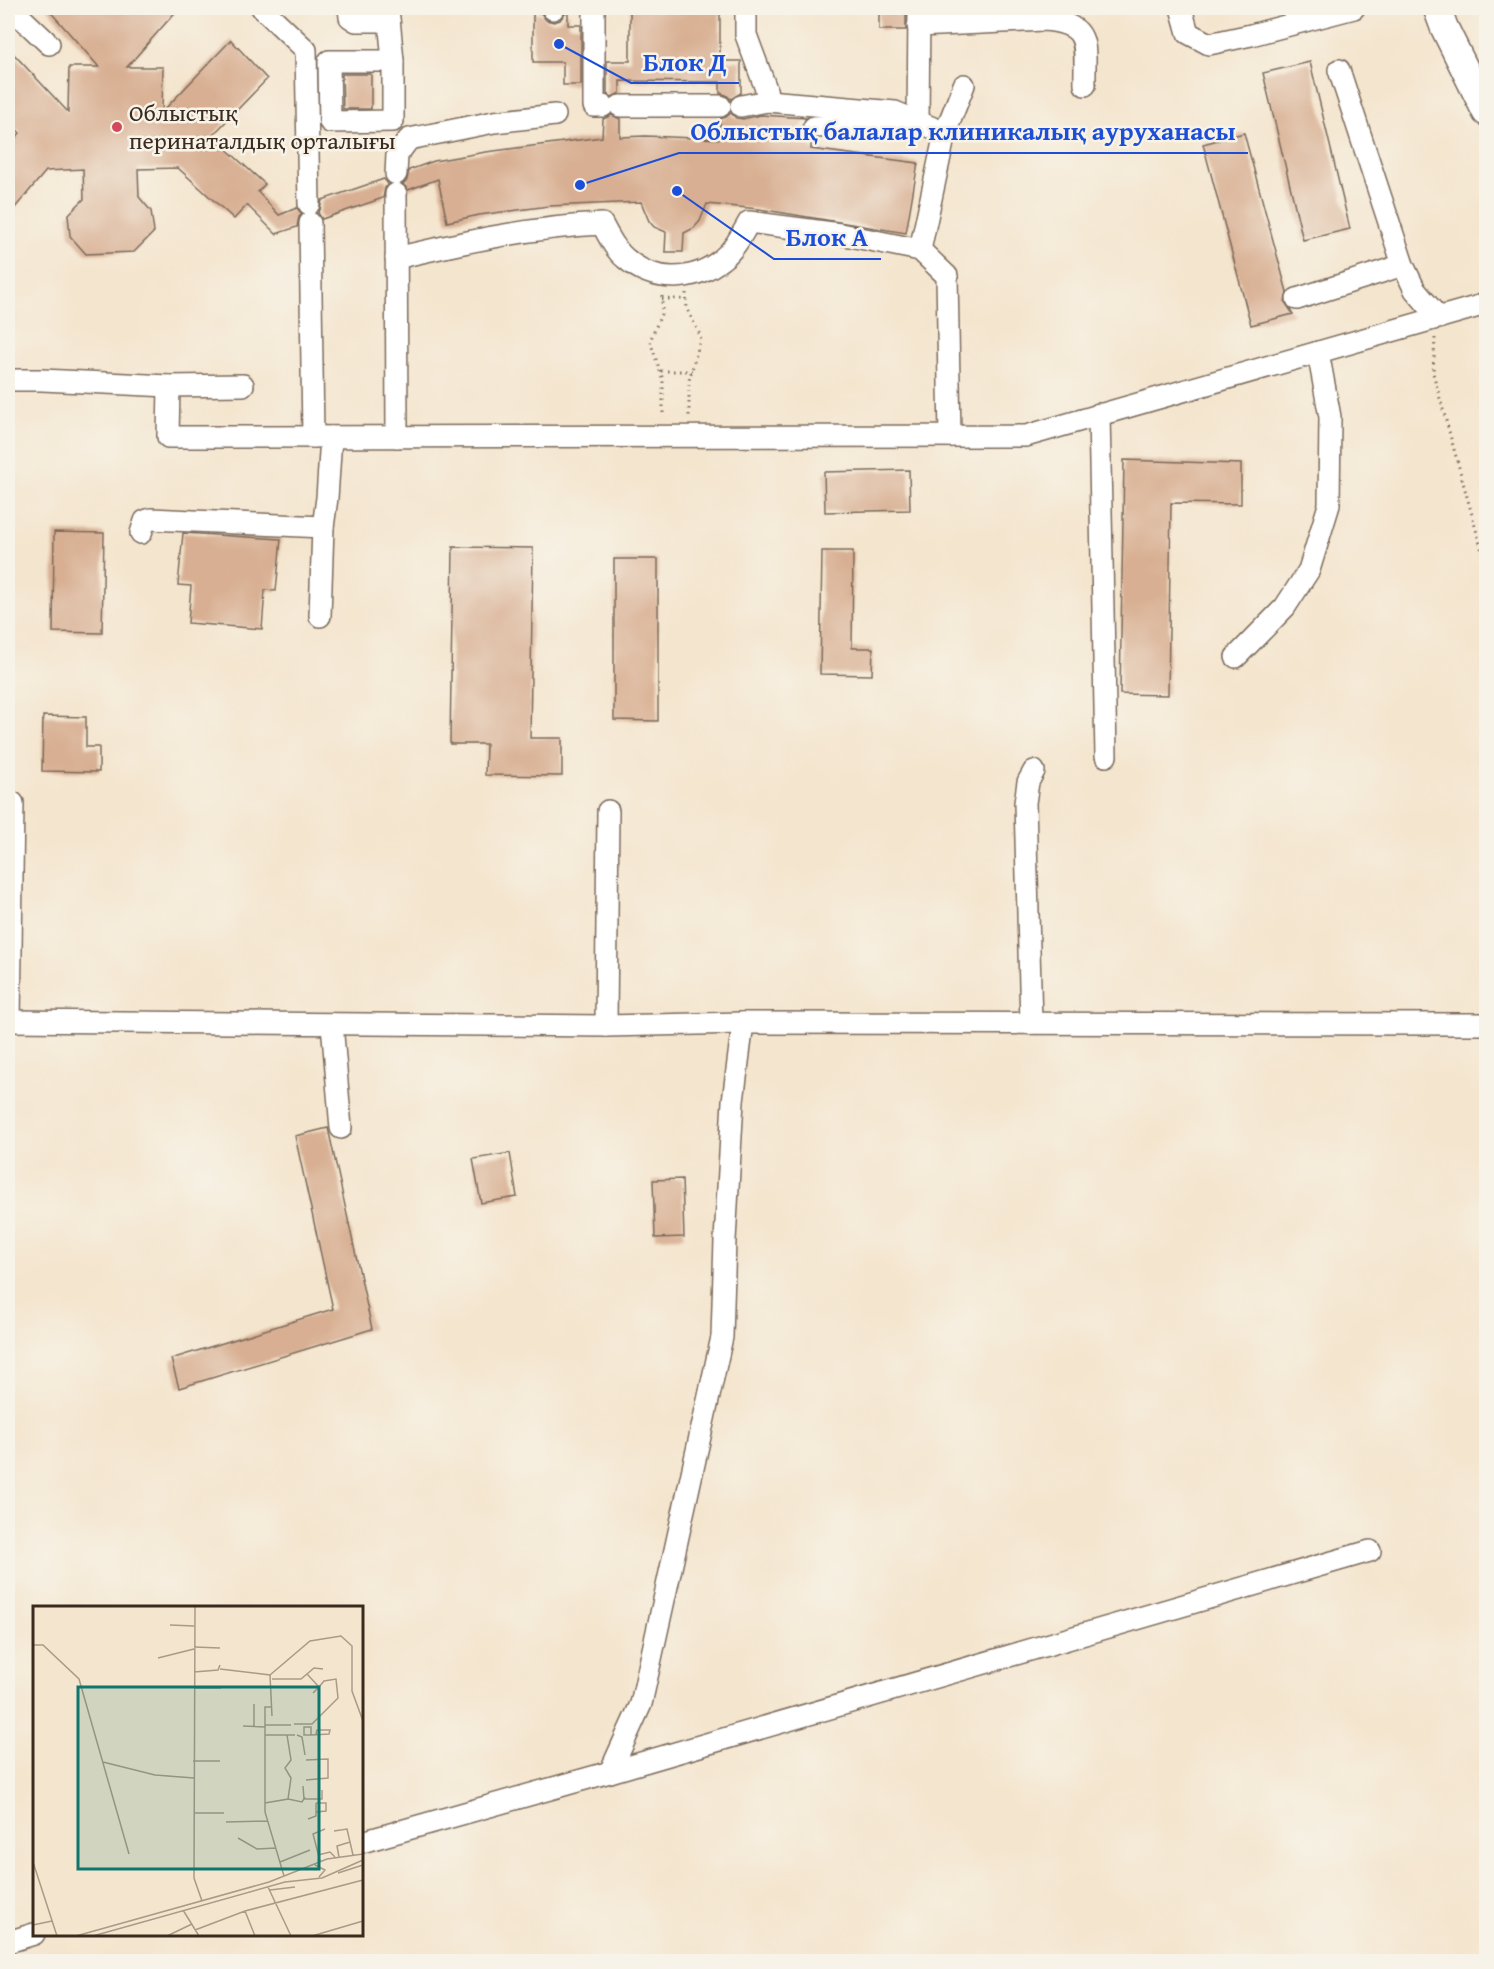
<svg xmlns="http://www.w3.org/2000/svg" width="1494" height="1969" font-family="'Gentium Book Plus',serif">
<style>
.building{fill:#d8af92}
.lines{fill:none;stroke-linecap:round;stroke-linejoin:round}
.minor-casing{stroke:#7c6b5c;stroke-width:24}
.major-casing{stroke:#7c6b5c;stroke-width:30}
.path{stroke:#7c6b5c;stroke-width:3;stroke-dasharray:1.5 4.5;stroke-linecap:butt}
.minor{stroke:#fff;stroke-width:21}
.major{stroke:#fff;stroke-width:27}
.poi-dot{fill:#d1495b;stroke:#f7f3e8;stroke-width:2}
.labels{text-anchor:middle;stroke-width:5;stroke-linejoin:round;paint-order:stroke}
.poi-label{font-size:24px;fill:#3b2a1e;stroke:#f7f3e8;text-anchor:start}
.inset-road{fill:none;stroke:#aa9a88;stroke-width:1.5}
.view{fill:#0f766e;fill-opacity:0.15;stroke:#0f766e;stroke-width:3}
.inset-edge{fill:none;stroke:#3b2a1e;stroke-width:3}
.leader{fill:none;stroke:#1d4ed8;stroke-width:2}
.callout-dot{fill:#1d4ed8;stroke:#f7f3e8;stroke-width:2}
.callout-label{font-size:26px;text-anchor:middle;font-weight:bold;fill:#1d4ed8;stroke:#f7f3e8;stroke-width:5;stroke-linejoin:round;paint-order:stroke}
</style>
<rect width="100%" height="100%" fill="#f7f3e8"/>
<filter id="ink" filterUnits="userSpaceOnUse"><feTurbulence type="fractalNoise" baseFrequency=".0167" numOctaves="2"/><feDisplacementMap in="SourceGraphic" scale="12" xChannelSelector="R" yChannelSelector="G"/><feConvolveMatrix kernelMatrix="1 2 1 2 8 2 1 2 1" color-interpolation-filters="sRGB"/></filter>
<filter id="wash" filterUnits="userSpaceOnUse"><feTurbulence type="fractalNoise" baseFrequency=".008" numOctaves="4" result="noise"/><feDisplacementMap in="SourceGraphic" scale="24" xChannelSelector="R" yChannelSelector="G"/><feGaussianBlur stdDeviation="1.35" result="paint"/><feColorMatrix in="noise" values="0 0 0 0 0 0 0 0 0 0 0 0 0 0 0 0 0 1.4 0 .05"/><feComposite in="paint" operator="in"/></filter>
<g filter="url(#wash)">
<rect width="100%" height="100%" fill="#f4e5ce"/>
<g id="blocks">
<!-- building -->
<g class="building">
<path d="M 47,8 L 179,8 L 127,67 L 163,67 L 162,112 L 231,40 L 267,79 L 212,136 L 265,184 L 258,192 L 279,215 L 297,208 L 302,214 L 299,217 L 297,227 L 276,234 L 247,205 L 234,219 L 178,168 L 138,169 L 139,197 L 151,211 L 154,232 L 134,252 L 86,254 L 70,236 L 68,215 L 84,199 L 83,169 L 46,171 L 8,216 L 8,147 L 20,133 L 8,121 L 8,48 L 68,112 L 69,67 L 99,67 Z"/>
<path d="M 630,8 L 720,8 L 720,61 L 741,61 L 741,93 L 731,99 L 726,95 L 720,93 L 720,82 L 620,81 L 620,93 L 612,97 L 607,94 L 607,61 L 630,61 Z"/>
<rect x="879" y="8" width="27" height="22"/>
<path d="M 533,13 L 541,13 L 546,20 L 554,22 L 560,20 L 565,13 L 568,13 L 568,25 L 581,25 L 581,85 L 563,85 L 563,62 L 533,62 Z"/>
<path d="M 1310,62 L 1350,229 L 1303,240 L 1263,73 Z"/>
<path d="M 342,74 L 371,74 L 371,109 L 343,109 Z"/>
<path d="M 731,113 L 736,118 L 743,119 L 761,115 L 806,118 L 801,128 L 804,134 L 811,139 L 811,149 L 918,163 L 906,233 L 759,209 L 707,204 L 700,221 L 694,228 L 684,233 L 683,252 L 665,252 L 666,232 L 654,227 L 649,221 L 641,202 L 549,206 L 479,215 L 447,222 L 438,179 L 408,190 L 403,184 L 407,180 L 409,170 L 434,161 L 486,152 L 602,137 L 603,119 L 612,115 L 620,119 L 620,137 L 645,136 L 720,139 L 720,119 L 726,117 Z"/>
<path d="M 1244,133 L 1287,292 L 1285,302 L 1293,314 L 1251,325 L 1203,144 Z"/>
<path d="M 384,179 L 388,184 L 385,188 L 383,198 L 322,219 L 318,213 L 320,210 L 322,200 Z"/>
<path d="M 1124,460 L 1241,464 L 1241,504 L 1171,503 L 1168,695 L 1120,694 Z"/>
<path d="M 909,470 L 910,510 L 825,512 L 824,472 Z"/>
<path d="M 54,532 L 104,533 L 102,633 L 53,632 Z"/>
<path d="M 183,533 L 281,539 L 276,591 L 265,590 L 262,629 L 188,623 L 191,586 L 178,585 Z"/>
<path d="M 453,547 L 533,548 L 530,738 L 562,738 L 562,776 L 485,775 L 486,744 L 450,744 Z"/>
<path d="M 822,551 L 853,551 L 852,648 L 873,648 L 872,675 L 820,674 Z"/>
<path d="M 614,559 L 658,559 L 658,721 L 614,720 Z"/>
<path d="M 43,716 L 86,717 L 86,747 L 99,747 L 99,772 L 42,771 Z"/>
<path d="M 328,1128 L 372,1329 L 179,1388 L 171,1359 L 333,1309 L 295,1136 Z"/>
<path d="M 510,1153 L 517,1197 L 481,1203 L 473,1159 Z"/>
<path d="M 682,1179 L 684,1237 L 655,1238 L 653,1180 Z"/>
</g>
</g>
</g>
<g filter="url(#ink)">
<use href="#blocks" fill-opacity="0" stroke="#7c6b5c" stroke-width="1.5"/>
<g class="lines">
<defs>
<g id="minor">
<path d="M 11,8 L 49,44"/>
<path d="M 262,8 L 306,50 L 309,204"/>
<path d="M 349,8 L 350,17 L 356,21 L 389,21"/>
<path d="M 388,8 L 393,61"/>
<path d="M 594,8 L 594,106 L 603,106"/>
<path d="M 746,8 L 746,35 L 766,89 L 768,101"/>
<path d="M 1181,8 L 1188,33 L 1209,44 L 1251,35 L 1354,8"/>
<path d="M 553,9 L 553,8"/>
<path d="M 918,26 L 1044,20 C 1093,24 1084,46 1085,85"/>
<path d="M 329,61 L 393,61 L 393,121 L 330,122 Z"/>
<path d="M 1339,70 L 1403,265 L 1415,290 L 1439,318"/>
<path d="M 620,106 L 720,106"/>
<path d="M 741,106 L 768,101 L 895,112 L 945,133 L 920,250"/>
<path d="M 814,127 L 918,122 L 919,8"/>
<path d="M 945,133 L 964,85"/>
<path d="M 396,174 L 397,155 L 409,139 L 494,122 L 555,115"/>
<path d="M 396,194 L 397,437"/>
<path d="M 310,223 L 313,437"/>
<path d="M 396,258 C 464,242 532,227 602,224 C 608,235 615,250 625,258 C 653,283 693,283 722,259 C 734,250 741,236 749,222 L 840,234 L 920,250 L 947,276 L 950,436"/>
<path d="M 1297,299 L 1403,265"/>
<path d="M 8,380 L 42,380 L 169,386 L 243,385"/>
<path d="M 169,386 L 168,437 L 1026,436 L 1486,304"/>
<path d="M 1099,414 L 1106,756"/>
<path d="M 141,533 L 145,521 L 151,519 L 323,527"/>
<path d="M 320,616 L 323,527 L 327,498 L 331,437"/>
<path d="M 1236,657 L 1285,607 L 1309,570 L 1329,505 L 1330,417 L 1318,352"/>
<path d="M 8,1021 L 606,1026 L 743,1023 L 1486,1024"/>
<path d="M 10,1021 L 13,803"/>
<path d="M 1031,1023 L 1025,803 L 1028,782 L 1034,771"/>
<path d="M 332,1024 L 341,1128"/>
<path d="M 606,1026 L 608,811"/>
<path d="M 610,1772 L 641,1704 L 722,1337 L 725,1240 L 733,1101 L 743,1023"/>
<path d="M 362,1842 L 610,1772 L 1370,1551"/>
<path d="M 8,1942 L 34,1934"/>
</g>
<path id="major" d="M 1437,8 L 1444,27 L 1486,112"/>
</defs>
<!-- minor casing -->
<use href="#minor" class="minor-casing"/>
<!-- major casing -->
<use href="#major" class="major-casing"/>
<!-- path -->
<g class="path">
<path d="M 686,293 L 687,309 L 701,337 L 689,380 L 689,416"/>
<path d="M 662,296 L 662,312 L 650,341 L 663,380 L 663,416"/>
<path d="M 662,299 L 686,299"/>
<path d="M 1435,338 L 1433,373 L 1486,566"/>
<path d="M 661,371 L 692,371"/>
</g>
<!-- minor -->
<use href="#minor" class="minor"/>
<!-- major -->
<use href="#major" class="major"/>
</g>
</g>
<!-- markers -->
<circle class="poi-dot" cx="117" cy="127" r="6"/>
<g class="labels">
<!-- poi labels -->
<g class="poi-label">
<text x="129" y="121">Облыстық<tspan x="129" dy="28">перинаталдық орталығы</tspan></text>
</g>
</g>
<!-- overview -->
<g transform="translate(33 1606)">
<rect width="330" height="330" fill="#f4e5ce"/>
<path class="inset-road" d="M 162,0 L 161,272 L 169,295M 137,19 L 161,20M 0,39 L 10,39 L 46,73 L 96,248M 161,41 L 187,42M 125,52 L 161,43M 187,63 L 237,69 L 239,110M 161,66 L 185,64 L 187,59M 274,68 L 286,81 L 280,87M 237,69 L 277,35 L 308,30 L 319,40 L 319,85 L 330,115M 239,73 L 268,73 L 281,62 L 290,63M 161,82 L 188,82M 221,98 L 221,120M 238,101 L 232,101 L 232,206 L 251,270M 261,118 L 279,118 L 305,92 L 303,73 L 291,75 L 286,81M 232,119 L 258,119M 210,120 L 232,121M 271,121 L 278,121 L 278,129 L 271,129 ZM 232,129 L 262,129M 264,129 L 269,131 L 272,149M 278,129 L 296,128 L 297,124 L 284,124 L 283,128M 273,154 L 295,153 L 295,172 L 273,174M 160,155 L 187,155M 70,156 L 122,169 L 161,172M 270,180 L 271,193 L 289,193 L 289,184M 255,193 L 269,196 L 272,191M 232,197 L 255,193 L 258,172 L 252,162 L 258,154 L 254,129M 283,197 L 293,197 L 293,205 L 283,206M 161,207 L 191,207M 275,213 L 283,210 L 283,197M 193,216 L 235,215M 301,225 L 314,223 L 317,236M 205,232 L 224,243 L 243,242M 285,249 L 297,246 L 302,251M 306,251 L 304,240 L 317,236 L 320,249M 287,255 L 280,228 L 292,223M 0,256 L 24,330M 247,256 L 277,244M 282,259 L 292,264 L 286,271M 305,267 L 330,259M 235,281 L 258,330M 237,284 L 262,281M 150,304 L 166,330M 212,305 L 222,330M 0,319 L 19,315M 162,324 L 212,305 L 330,274M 43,330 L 236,276 L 294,253 L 330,248M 60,330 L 252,276 L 289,272 L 330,254M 134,330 L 159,318M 279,330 L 330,315"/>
<path class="view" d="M 45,81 L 286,81 L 286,263 L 45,263 Z"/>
<rect width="330" height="330" class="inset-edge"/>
</g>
<!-- callouts -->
<path class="leader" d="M559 44L631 83H739M580 185L679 153H1248M677 191L774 259H881"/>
<g class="callout-dot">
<circle cx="559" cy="44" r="6"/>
<circle cx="580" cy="185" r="6"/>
<circle cx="677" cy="191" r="6"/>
</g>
<g class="callout-label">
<text x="685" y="71">Блок Д</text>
<text x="963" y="140">Облыстық балалар клиникалық ауруханасы</text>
<text x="827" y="246">Блок А</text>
</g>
<!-- margin -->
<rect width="1494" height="1969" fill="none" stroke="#f7f3e8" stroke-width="30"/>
</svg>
